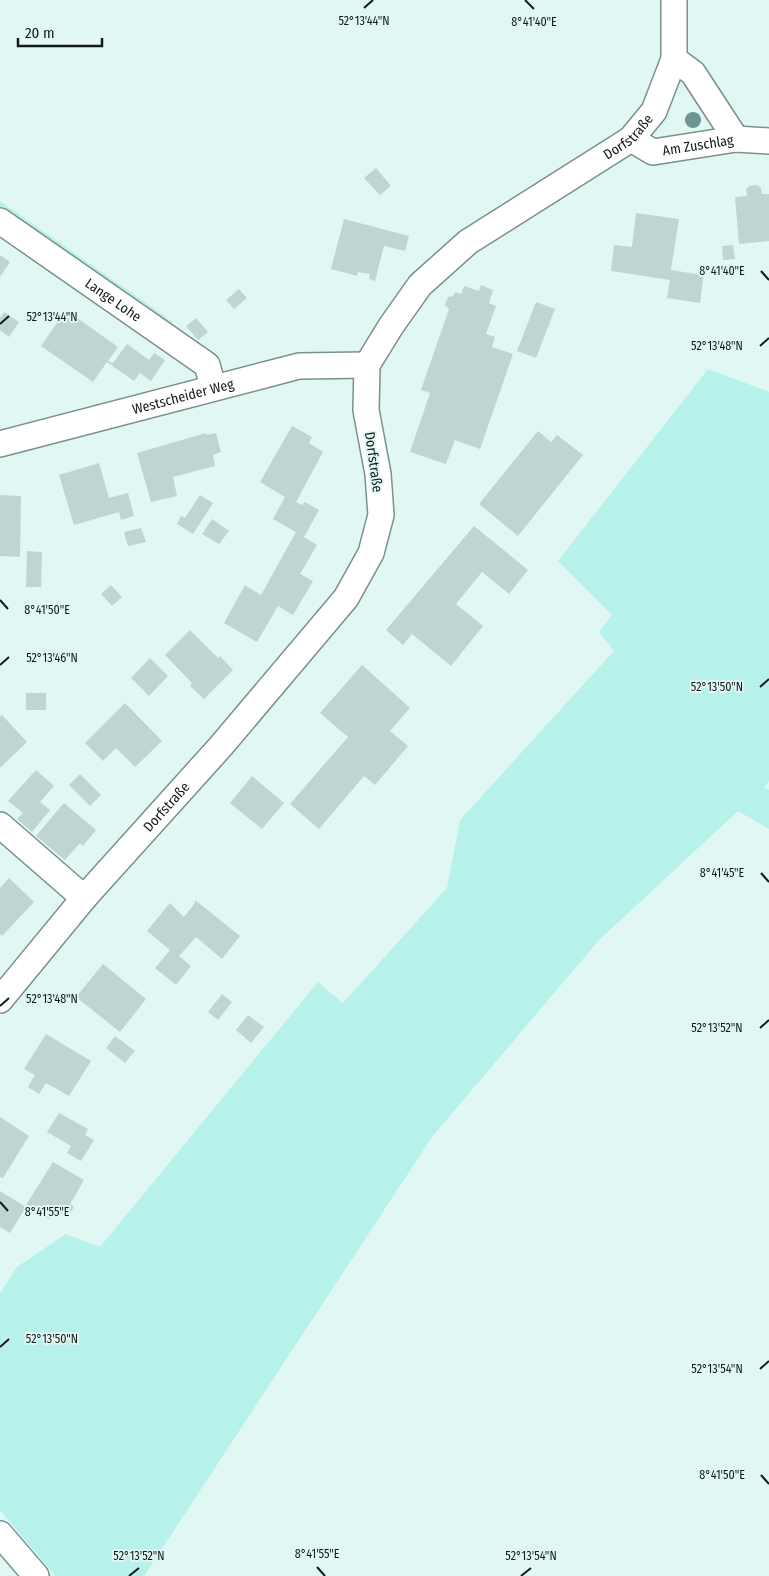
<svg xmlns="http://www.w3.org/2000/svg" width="769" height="1576" font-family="'Fira Sans Condensed',sans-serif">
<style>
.green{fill:#b6f1ea}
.building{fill:#bfd5d2}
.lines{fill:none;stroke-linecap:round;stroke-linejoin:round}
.street-casing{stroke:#7b908d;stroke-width:28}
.street{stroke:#fff;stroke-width:25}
.tree{fill:#6b9591}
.ticks{fill:none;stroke:#121a19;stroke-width:2}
.labels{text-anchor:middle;stroke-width:4;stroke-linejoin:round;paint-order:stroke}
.street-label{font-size:14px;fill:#121a19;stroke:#e0f7f4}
.ticks-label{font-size:12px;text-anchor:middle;fill:#121a19;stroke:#e0f7f4;stroke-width:4;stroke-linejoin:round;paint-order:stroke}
</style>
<rect width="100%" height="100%" fill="#e0f7f4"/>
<!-- green -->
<g class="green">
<path d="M 0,201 L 173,322 L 155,337 L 0,231 Z"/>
<path d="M 708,369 L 769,392 L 769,781 L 764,787 L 769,790 L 769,829 L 738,811 L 599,940 L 432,1137 L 144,1576 L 55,1576 L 0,1510 L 0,1294 L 17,1267 L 66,1234 L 100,1247 L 318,982 L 343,1003 L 447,888 L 460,820 L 614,651 L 599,632 L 612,615 L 558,561 Z"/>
</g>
<!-- building -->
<g class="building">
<path d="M 376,168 L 391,186 L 380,195 L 364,178 Z"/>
<path d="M 757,185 L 761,188 L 762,194 L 769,194 L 769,241 L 739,244 L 735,197 L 747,196 L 746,189 L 749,186 Z"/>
<path d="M 636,213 L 679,219 L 671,270 L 702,275 L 704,272 L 700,303 L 667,298 L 670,280 L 611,271 L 614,245 L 632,247 Z"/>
<path d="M 344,219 L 409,236 L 405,251 L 384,246 L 375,281 L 369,279 L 370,274 L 358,272 L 357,276 L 331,269 Z"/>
<path d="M 733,245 L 735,259 L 723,260 L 722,246 Z"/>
<path d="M 0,255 L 10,262 L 0,277 Z"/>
<path d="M 481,285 L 493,290 L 489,303 L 496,306 L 486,334 L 495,337 L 492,347 L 513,354 L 480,449 L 455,440 L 446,464 L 410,452 L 430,393 L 421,390 L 449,309 L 445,305 L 448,297 L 453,296 L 455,292 L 461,294 L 464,286 L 479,291 Z"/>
<path d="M 239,289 L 247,298 L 234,309 L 226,300 Z"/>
<path d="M 536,302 L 555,309 L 536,358 L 517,351 Z"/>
<path d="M 66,310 L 118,347 L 108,361 L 113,363 L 127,344 L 149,360 L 154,353 L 165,360 L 151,381 L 140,373 L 134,381 L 107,362 L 93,382 L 41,346 Z"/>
<path d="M 4,312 L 19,322 L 9,337 L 0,330 L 0,318 Z"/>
<path d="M 196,318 L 208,332 L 198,340 L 186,326 Z"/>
<path d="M 292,426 L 312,437 L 309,443 L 323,452 L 296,502 L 302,505 L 305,502 L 319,510 L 304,537 L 317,545 L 300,574 L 313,581 L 293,615 L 278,606 L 257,642 L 224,623 L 245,585 L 261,595 L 296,532 L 273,519 L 285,497 L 260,482 Z"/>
<path d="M 538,431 L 551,442 L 557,435 L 583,455 L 518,536 L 479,504 Z"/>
<path d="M 206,433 L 207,435 L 216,433 L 221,452 L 213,455 L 215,466 L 173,477 L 177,496 L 151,502 L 137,453 Z"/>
<path d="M 99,463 L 109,498 L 128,493 L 134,516 L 121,520 L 119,512 L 74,525 L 59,475 Z"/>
<path d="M 0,495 L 21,496 L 20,557 L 0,556 Z"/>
<path d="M 200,495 L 213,503 L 193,534 L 177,524 L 181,516 L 185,518 Z"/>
<path d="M 212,519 L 229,531 L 219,544 L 202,534 Z"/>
<path d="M 474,526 L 528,570 L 509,594 L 482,572 L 456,604 L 483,626 L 451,666 L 412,634 L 403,645 L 386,630 Z"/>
<path d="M 141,528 L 146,542 L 128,546 L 124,532 Z"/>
<path d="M 27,551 L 42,552 L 41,587 L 26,587 Z"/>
<path d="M 111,585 L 122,597 L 112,606 L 101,594 Z"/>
<path d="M 190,630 L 218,658 L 220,656 L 233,670 L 204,699 L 190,686 L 192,683 L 165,655 Z"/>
<path d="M 150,658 L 168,676 L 149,696 L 131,678 Z"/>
<path d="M 362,665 L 410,708 L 390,731 L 408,746 L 375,785 L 364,776 L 319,829 L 290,804 L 348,737 L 320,713 Z"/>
<rect x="26" y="693" width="20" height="17"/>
<path d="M 125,703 L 162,741 L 135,767 L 116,748 L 103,761 L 85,743 Z"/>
<path d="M 2,715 L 27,742 L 0,768 L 0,717 Z"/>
<path d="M 36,770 L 54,786 L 40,802 L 50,810 L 32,832 L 17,819 L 23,813 L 8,801 Z"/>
<path d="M 80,774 L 101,795 L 90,806 L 69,785 Z"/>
<path d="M 252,776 L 284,803 L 262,829 L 230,803 Z"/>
<path d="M 64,803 L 96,830 L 83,846 L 80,843 L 65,860 L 36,836 Z"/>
<path d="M 9,878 L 34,902 L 2,936 L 0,934 L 0,888 Z"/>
<path d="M 195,900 L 240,936 L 222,959 L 196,937 L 179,956 L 191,966 L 176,985 L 155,968 L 170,950 L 147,931 L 170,903 L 184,917 L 195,903 Z"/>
<path d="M 103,964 L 146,999 L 120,1032 L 76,997 Z"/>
<path d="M 222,994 L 232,1002 L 218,1020 L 208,1012 Z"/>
<path d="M 248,1015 L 264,1027 L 251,1043 L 236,1030 Z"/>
<path d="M 46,1034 L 91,1061 L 69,1096 L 46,1083 L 39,1094 L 28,1087 L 35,1075 L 24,1069 Z"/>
<path d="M 115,1036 L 135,1051 L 125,1063 L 106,1048 Z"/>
<path d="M 59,1113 L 88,1129 L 85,1135 L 94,1140 L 81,1161 L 67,1153 L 71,1146 L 47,1132 Z"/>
<path d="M 0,1117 L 29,1136 L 3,1178 L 0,1177 Z"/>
<path d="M 53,1162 L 84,1180 L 70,1204 L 74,1207 L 68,1216 L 55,1211 L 49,1219 L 26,1205 Z"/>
<path d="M 0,1191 L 26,1207 L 10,1233 L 0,1227 Z"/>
</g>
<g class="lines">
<defs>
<g id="street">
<path d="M 674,59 L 693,73 L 736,139"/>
<path id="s1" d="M 631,139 L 653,152 L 736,139 L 769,141"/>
<path id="s2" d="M 0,221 L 207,365 L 213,386"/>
<path id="s3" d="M 0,444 L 299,366 L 367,365"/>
<path d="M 0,825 L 84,898"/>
<path id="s4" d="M 0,1000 L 84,898 L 221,746 L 346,598 L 371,553 L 381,515 L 378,474 L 366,410 L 367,365 L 391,326 L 420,285 L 468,242 L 631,139 L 654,111 L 674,59 L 674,0"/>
<path d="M 0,1534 L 36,1576"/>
</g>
</defs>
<!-- street casing -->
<use href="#street" class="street-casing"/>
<!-- street -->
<use href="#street" class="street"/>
</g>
<!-- trees -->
<circle class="tree" cx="693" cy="120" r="8"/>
<!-- ticks -->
<path class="ticks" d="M 525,0 L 534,9M 364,8 L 373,0M 761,271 L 769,280M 0,324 L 9,316M 760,346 L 769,338M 0,600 L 8,609M 0,665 L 9,657M 760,687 L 769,679M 761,873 L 769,882M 0,1006 L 9,998M 760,1028 L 769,1020M 0,1202 L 8,1211M 0,1347 L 9,1339M 760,1369 L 769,1361M 761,1475 L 769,1484M 317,1567 L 325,1576M 129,1576 L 139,1568M 521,1576 L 531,1568"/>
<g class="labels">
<!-- street labels -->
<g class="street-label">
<text dy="5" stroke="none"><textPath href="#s4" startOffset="1125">Dorfstraße</textPath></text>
<text dy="5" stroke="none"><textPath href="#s1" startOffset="71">Am Zuschlag</textPath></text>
<text dy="5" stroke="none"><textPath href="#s2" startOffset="138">Lange Lohe</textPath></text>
<text dy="5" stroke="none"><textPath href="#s3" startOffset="189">Westscheider Weg</textPath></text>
<text transform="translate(374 462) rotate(82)" y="5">Dorfstraße</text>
<text dy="5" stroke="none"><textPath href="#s4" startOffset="255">Dorfstraße</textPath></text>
</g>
</g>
<g class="ticks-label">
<text x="364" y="25">52°13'44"N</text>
<text x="534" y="26">8°41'40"E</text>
<text x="722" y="275">8°41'40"E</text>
<text x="52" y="321">52°13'44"N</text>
<text x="717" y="350">52°13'48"N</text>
<text x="47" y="614">8°41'50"E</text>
<text x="52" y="662">52°13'46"N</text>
<text x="717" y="691">52°13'50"N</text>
<text x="722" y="877">8°41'45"E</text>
<text x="52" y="1003">52°13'48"N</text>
<text x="717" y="1032">52°13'52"N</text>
<text x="47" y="1216">8°41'55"E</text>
<text x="52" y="1343">52°13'50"N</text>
<text x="717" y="1373">52°13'54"N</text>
<text x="722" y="1479">8°41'50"E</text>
<text x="317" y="1558">8°41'55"E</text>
<text x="139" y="1560">52°13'52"N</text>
<text x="531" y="1560">52°13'54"N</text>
</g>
<!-- scale -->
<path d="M18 38v8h84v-8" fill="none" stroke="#121a19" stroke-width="2.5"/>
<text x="25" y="38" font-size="15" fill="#121a19" stroke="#e0f7f4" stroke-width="4" paint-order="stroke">20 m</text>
</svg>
